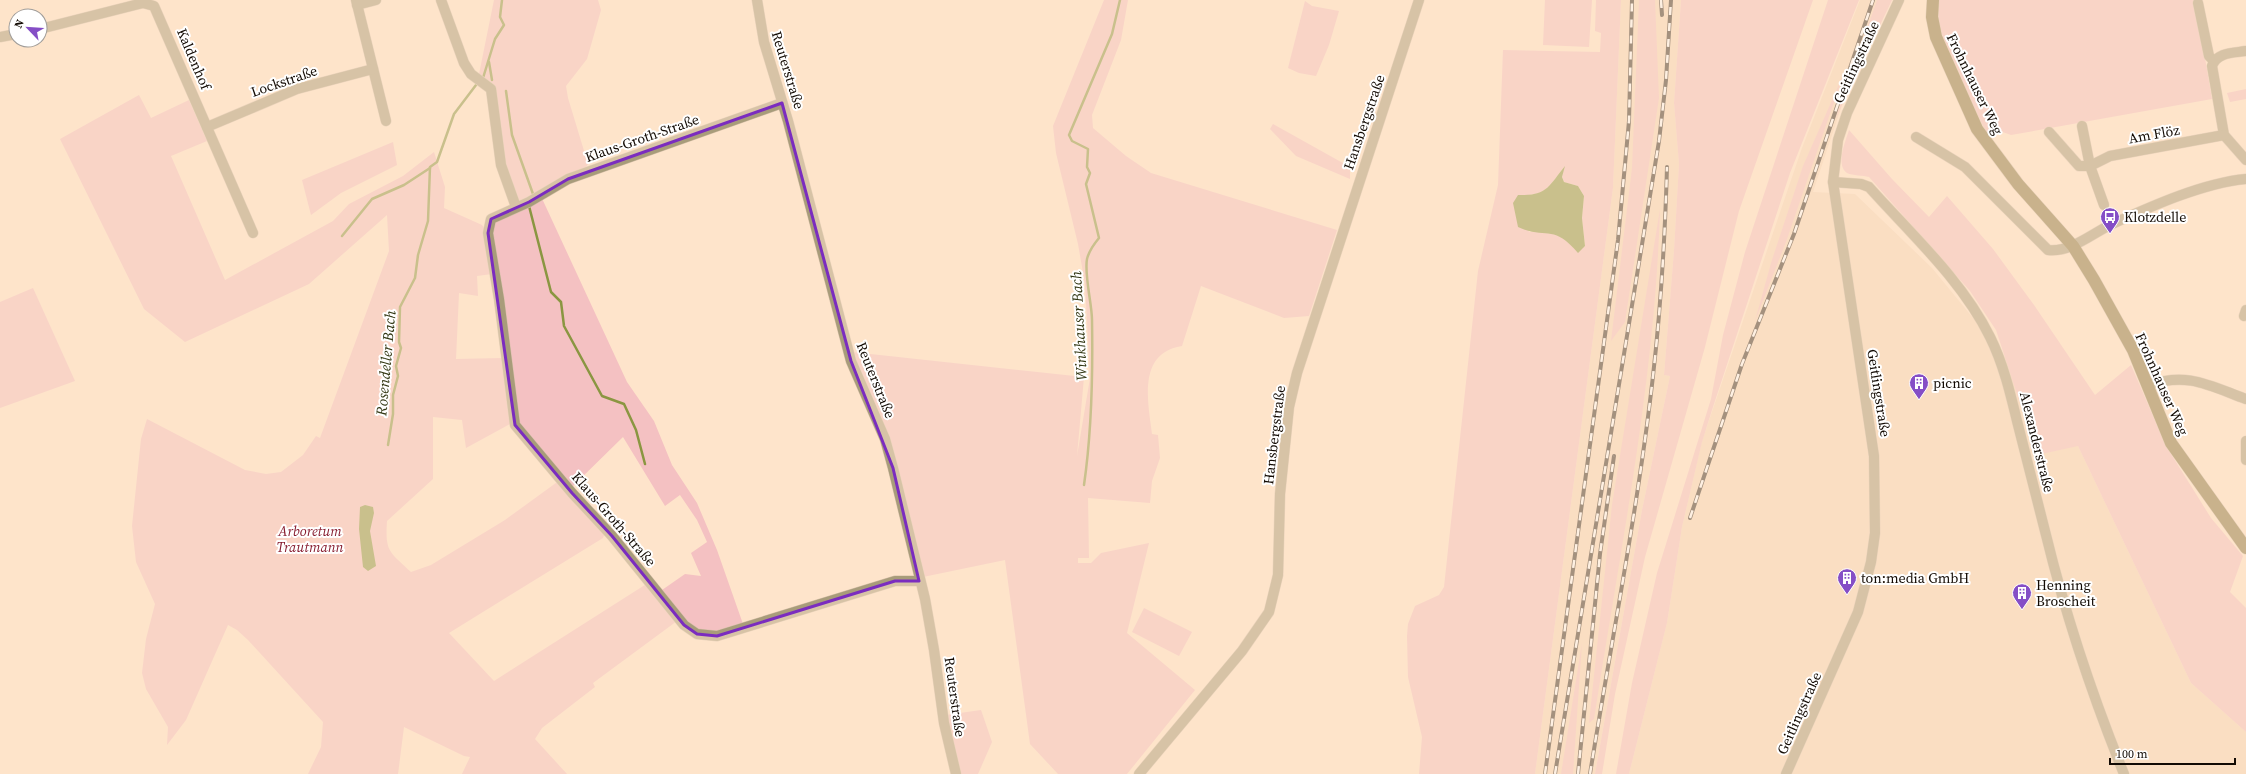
<svg xmlns="http://www.w3.org/2000/svg" width="2246" height="774" font-family="'Source Serif 4',serif">
<style>
.built{fill:#f6d7b8}
.green{fill:#f4c1c2;fill-rule:evenodd}
.water{fill:#8a9641}
.lines{fill:none;stroke-linecap:round;stroke-linejoin:round}
.stream{stroke:#8a9641;stroke-width:2.5}
.street-casing{stroke:#d8c1ab;stroke-width:11}
.secondary-casing{stroke:#d8c1ab;stroke-width:13}
.street{stroke:#a89c7a;stroke-width:10}
.secondary{stroke:#897742;stroke-width:12}
.rail-casing{stroke:#382d23;stroke-width:4}
.rail{stroke:#fff;stroke-width:2.5;stroke-dasharray:8;stroke-linecap:butt}
.marked{fill:none;stroke:#7b2cbf;stroke-width:3;stroke-linejoin:round}
.labels{text-anchor:middle;stroke-width:4;stroke-linejoin:round;paint-order:stroke}
.street-label{font-size:14px;fill:#120a03;stroke:#fff}
.poi-label{font-size:14px;fill:#120a03;stroke:#fff;text-anchor:start}
.park-label{font-size:14px;font-style:italic;fill:#871c2f;stroke:#fff}
.water-label{font-size:15px;font-style:italic;fill:#323713;stroke:#fff}
</style>
<rect width="100%" height="100%" fill="#fee4cb"/>
<!-- built -->
<g class="built">
<path d="M 1621,0 L 1681,0 L 1674,103 L 1679,164 L 1674,250 L 1664,375 L 1670,376 L 1642,510 L 1595,774 L 1535,774 L 1613,188 Z"/>
<path d="M 1860,0 L 1877,0 L 1813,192 L 1855,194 L 1932,268 L 2078,446 L 2191,683 L 2246,732 L 2246,774 L 1629,774 L 1667,623 L 1682,527 L 1702,441 L 1802,148 Z"/>
</g>
<!-- green -->
<g class="green">
<path d="M 494,0 L 598,0 L 601,10 L 587,59 L 566,86 L 568,98 L 588,164 L 585,169 L 539,192 L 627,382 L 654,421 L 672,465 L 697,503 L 717,550 L 743,624 L 712,634 L 692,628 L 662,590 L 685,574 L 701,576 L 691,553 L 707,542 L 697,520 L 680,495 L 665,506 L 623,437 L 571,488 L 516,421 L 492,250 L 492,223 L 520,209 L 504,165 L 492,89 L 478,79 Z"/>
<path d="M 1104,0 L 1128,0 L 1121,40 L 1092,115 L 1093,128 L 1126,156 L 1151,173 L 1337,230 L 1309,316 L 1284,318 L 1201,286 L 1182,346 C 1137,353 1148,402 1152,434 L 1158,435 L 1160,458 L 1152,481 L 1150,503 L 1088,498 L 1089,558 L 1078,558 L 1078,563 L 1091,563 L 1101,553 L 1149,543 L 1127,633 L 1195,690 L 1127,774 L 1058,774 L 1030,744 L 1005,560 L 923,577 L 896,467 L 852,352 L 1084,377 L 1077,456 L 1090,378 L 1085,284 L 1078,244 L 1056,153 L 1053,126 Z"/>
<path d="M 1545,0 L 1592,0 L 1589,47 L 1543,45 Z"/>
<path d="M 1596,0 L 1621,0 L 1613,188 L 1535,774 L 1419,774 L 1422,737 L 1408,677 L 1407,636 L 1408,624 L 1415,606 L 1439,595 L 1444,587 L 1478,271 L 1498,185 L 1503,50 L 1600,52 L 1601,33 L 1595,31 ZM 1564,167 L 1562,177 L 1564,182 L 1578,186 L 1584,196 L 1582,218 L 1585,246 L 1578,252 C 1562,234 1554,232 1529,232 L 1518,195 C 1547,196 1548,188 1564,167 Z"/>
<path d="M 1639,0 L 1655,0 L 1659,98 L 1625,322 L 1611,341 L 1632,168 Z"/>
<path d="M 1681,0 L 1813,0 L 1739,211 L 1705,347 L 1645,557 L 1615,694 L 1602,774 L 1595,774 L 1642,510 L 1670,376 L 1664,375 L 1674,250 L 1679,164 L 1674,103 Z"/>
<path d="M 1828,0 L 1859,0 L 1790,173 L 1713,407 L 1702,442 L 1682,527 L 1667,623 L 1629,774 L 1616,774 L 1632,683 L 1657,573 L 1711,399 L 1723,335 L 1745,252 Z"/>
<path d="M 1877,0 L 1892,0 L 1835,120 Z"/>
<path d="M 1937,0 L 2195,0 L 2212,99 L 2011,135 L 2000,131 L 1987,134 C 1971,99 1934,37 1937,0 Z"/>
<path d="M 1305,1 L 1312,6 L 1339,11 L 1329,45 L 1316,76 L 1299,73 L 1288,68 Z"/>
<path d="M 1844,73 L 1786,242 L 1755,321 L 1771,263 L 1803,166 Z"/>
<path d="M 2246,89 L 2246,99 L 2230,102 L 2227,93 Z"/>
<path d="M 139,95 L 151,118 L 189,100 L 207,141 L 171,156 L 225,280 L 333,221 L 349,204 L 403,176 L 434,152 L 445,187 L 444,208 L 482,225 L 485,229 L 492,274 L 477,276 L 478,296 L 459,293 L 456,359 L 503,358 L 510,424 L 466,448 L 462,420 L 433,417 L 433,479 L 387,521 C 385,552 389,551 411,572 L 431,565 L 505,520 L 560,480 L 605,533 L 603,538 L 449,633 L 494,681 L 648,583 L 677,621 L 593,683 L 595,687 L 542,728 L 535,739 L 567,774 L 462,774 L 470,757 L 464,756 L 404,727 L 398,774 L 308,774 L 321,747 L 323,722 L 248,640 L 237,630 L 228,625 L 186,720 L 167,745 L 168,727 L 146,689 L 142,673 L 146,639 L 155,604 L 136,562 L 132,526 L 141,439 L 147,419 L 245,470 L 266,474 L 281,472 L 303,455 L 316,436 L 320,438 L 389,251 L 387,215 L 309,284 L 185,342 L 144,309 L 60,139 Z"/>
<path d="M 1273,124 L 1350,167 L 1350,179 L 1296,156 L 1270,129 Z"/>
<path d="M 1849,130 L 1892,179 L 1929,217 L 1947,196 L 1993,249 L 2034,305 L 2095,395 L 2131,365 L 2166,446 L 2211,518 L 2243,556 L 2230,592 L 2246,608 L 2246,732 L 2191,683 L 2078,446 L 2037,455 L 1996,330 L 1970,291 L 1869,177 C 1863,175 1853,176 1847,173 C 1835,165 1846,140 1849,130 Z"/>
<path d="M 393,142 L 397,165 L 341,193 L 311,215 L 302,180 Z"/>
<path d="M 1660,209 C 1655,381 1620,550 1594,719 L 1589,723 L 1612,505 Z"/>
<path d="M 33,288 L 75,381 L 0,408 L 0,302 Z"/>
<path d="M 1144,608 L 1192,632 L 1179,656 L 1132,632 Z"/>
<path d="M 1582,643 L 1573,774 L 1561,774 Z"/>
<path d="M 981,710 L 992,742 L 978,774 L 959,774 L 946,715 Z"/>
</g>
<!-- water -->
<g class="water">
<path d="M 1565,166 L 1562,177 L 1564,182 L 1578,186 L 1584,196 L 1582,218 L 1585,246 L 1578,253 C 1553,223 1546,240 1518,227 L 1513,203 L 1518,195 C 1547,196 1548,187 1565,166 Z"/>
<path d="M 365,505 L 373,507 L 374,513 L 370,531 L 376,566 L 368,571 L 363,567 L 359,529 L 360,507 Z"/>
</g>
<g class="lines">
<!-- stream -->
<g class="stream">
<path d="M 489,62 L 492,80"/>
<path d="M 483,78 L 495,39 L 504,25 L 500,17 L 502,0"/>
<path d="M 506,91 L 512,135 L 533,194"/>
<path d="M 529,206 L 551,292 L 561,302 L 564,326 L 602,396 L 624,404 L 636,430 L 645,464"/>
<path d="M 342,236 L 372,199 L 404,185 L 430,168"/>
<path d="M 388,445 L 393,414 L 393,395 L 398,376 L 396,366 L 401,348 L 399,342 L 400,307 L 415,278 L 418,255 L 428,221 L 430,167 L 437,162 L 454,114 L 476,85"/>
<path d="M 1084,485 C 1092,430 1093,376 1092,320 C 1092,304 1084,274 1087,259 C 1089,251 1094,244 1099,238 L 1086,184 L 1090,173 L 1087,167 L 1088,149 L 1072,141 L 1069,135 L 1112,34 L 1120,0"/>
</g>
<defs>
<g id="street">
<path d="M 356,0 L 386,121"/>
<path d="M 441,0 L 464,63 L 471,74 L 491,89 L 501,165 L 516,207"/>
<path d="M 757,0 L 764,42 L 788,121 L 851,361 L 885,439 L 893,468 L 925,599 L 934,650 L 944,723 L 956,774"/>
<path d="M 2198,3 L 2209,56 L 2214,61"/>
<path d="M 357,5 L 376,0"/>
<path d="M 40,29 L 143,3 L 154,6 L 253,233"/>
<path d="M 0,37 L 16,34"/>
<path d="M 2246,51 C 2233,53 2217,52 2212,66 L 2224,135 L 2246,160"/>
<path d="M 782,103 L 568,179 L 529,202 L 491,219 L 488,233 L 499,299 L 515,425 L 572,493 L 612,536 L 684,625 L 697,634 L 717,636 L 895,581 L 919,581"/>
<path d="M 2082,126 L 2090,166 L 2104,205"/>
<path d="M 207,127 L 297,89 L 373,69"/>
<path d="M 2049,132 L 2079,166 L 2090,166 L 2110,156 L 2224,135"/>
<path d="M 1916,137 L 1965,167 L 2048,250 C 2070,253 2093,233 2112,224 C 2152,206 2203,183 2246,179"/>
<path d="M 1833,182 L 1861,184 L 1869,187 C 1911,234 1962,280 1990,337 C 2003,363 2010,392 2017,421 C 2027,459 2036,497 2046,535 C 2066,617 2092,695 2124,774"/>
<path d="M 2244,316 L 2246,310"/>
<path d="M 2148,385 C 2188,372 2208,385 2246,399"/>
<path d="M 2246,441 L 2246,460"/>
<path d="M 1139,774 L 1242,651 L 1269,612 L 1278,575 L 1280,494 L 1289,407 L 1297,373 L 1419,0"/>
<path d="M 1786,774 L 1858,612 L 1871,562 L 1875,533 L 1874,456 L 1833,182 L 1838,140 L 1847,113 L 1899,0"/>
</g>
<path id="secondary" d="M 1933,0 L 1932,17 L 1936,37 L 1977,129 L 2018,184 L 2073,246 L 2094,280 L 2133,350 L 2171,443 L 2246,548"/>
</defs>
<!-- street casing -->
<use href="#street" class="street-casing"/>
<!-- secondary casing -->
<use href="#secondary" class="secondary-casing"/>
<!-- street -->
<use href="#street" class="street"/>
<!-- secondary -->
<use href="#secondary" class="secondary"/>
<defs>
<g id="rail">
<path d="M 1661,0 L 1662,15"/>
<path d="M 1690,518 L 1742,364 L 1794,234 L 1873,0"/>
<path d="M 1545,774 L 1618,240 L 1629,121 L 1632,0"/>
<path d="M 1555,774 L 1659,141 L 1666,80 L 1671,0"/>
<path d="M 1578,774 L 1600,554 L 1614,456"/>
<path d="M 1590,774 C 1611,642 1638,509 1653,376 C 1661,306 1665,237 1667,167"/>
</g>
</defs>
<!-- rail casing -->
<use href="#rail" class="rail-casing"/>
<!-- rail -->
<use href="#rail" class="rail"/>
</g>
<!-- marked area -->
<path d="M0 0H2246V774H0ZM 782,103 L 851,361 L 893,468 L 919,581 L 895,581 L 717,636 L 697,634 L 684,625 L 612,536 L 572,493 L 515,425 L 488,233 L 491,219 L 529,202 L 568,179 Z" fill="#fee4cb" fill-opacity=".55" fill-rule="evenodd"/>
<path class="marked" d="M 782,103 L 851,361 L 893,468 L 919,581 L 895,581 L 717,636 L 697,634 L 684,625 L 612,536 L 572,493 L 515,425 L 488,233 L 491,219 L 529,202 L 568,179 Z"/>
<!-- icons -->
<defs>
<symbol id="bus-pin" viewBox="-11 -11 22 30"><path d="M0 17L-7.5 6A9.5 9.5 0 1 1 7.5 6Z" fill="#854ec6" stroke="#fff"/><path d="M-5-6H5V4H4V6H2V4H-2V6H-4V4H-5ZM-3.5-4V0h7V-4ZM-3.5 1.2v1.5H-2V1.2ZM2 1.2v1.5H3.5V1.2Z" fill="#fff"/></symbol>
<symbol id="building-pin" viewBox="-11 -11 22 30"><path d="M0 17L-7.5 6A9.5 9.5 0 1 1 7.5 6Z" fill="#854ec6" stroke="#fff"/><path d="M-4-6H4V6H1V3H-1V6H-4ZM-2.5-4.3h1.7v1.8h-1.7ZM.8-4.3h1.7v1.8H.8ZM-2.5-1h1.7V.8h-1.7ZM.8-1h1.7V.8H.8Z" fill="#fff"/></symbol>
</defs>
<g fill-rule="evenodd">
<use href="#bus-pin" x="2099" y="206" width="22" height="30"/>
<use href="#building-pin" x="1908" y="372" width="22" height="30"/>
<use href="#building-pin" x="1836" y="567" width="22" height="30"/>
<use href="#building-pin" x="2011" y="582" width="22" height="30"/>
</g>
<g class="labels">
<!-- street labels -->
<g class="street-label">
<text transform="translate(194 59) rotate(67)" y="5">Kaldenhof</text>
<text transform="translate(1856 62) rotate(-65)" y="5">Geitlingstraße</text>
<text transform="translate(788 70) rotate(73)" y="5">Reuterstraße</text>
<text transform="translate(284 81) rotate(-19)" y="5">Lockstraße</text>
<text transform="translate(1975 84) rotate(64)" y="5">Frohnhauser Weg</text>
<text transform="translate(1364 122) rotate(-71)" y="5">Hansbergstraße</text>
<text transform="translate(2154 134) rotate(-10)" y="5">Am Flöz</text>
<text transform="translate(642 138) rotate(-19)" y="5">Klaus-Groth-Straße</text>
<text transform="translate(876 380) rotate(68)" y="5">Reuterstraße</text>
<text transform="translate(2162 384) rotate(66)" y="5">Frohnhauser Weg</text>
<text transform="translate(1879 393) rotate(81)" y="5">Geitlingstraße</text>
<text transform="translate(1274 435) rotate(-83)" y="5">Hansbergstraße</text>
<text transform="translate(2037 442) rotate(76)" y="5">Alexanderstraße</text>
<text transform="translate(614 519) rotate(49)" y="5">Klaus-Groth-Straße</text>
<text transform="translate(955 697) rotate(82)" y="5">Reuterstraße</text>
<text transform="translate(1799 713) rotate(-66)" y="5">Geitlingstraße</text>
</g>
<!-- poi labels -->
<g class="poi-label">
<text x="2124" y="222">Klotzdelle</text>
<text x="1933" y="388">picnic</text>
<text x="1861" y="583">ton:media GmbH</text>
<text x="2036" y="590">Henning<tspan x="2036" dy="16">Broscheit</tspan></text>
</g>
<!-- park labels -->
<g class="park-label">
<text x="310" y="536">Arboretum<tspan x="310" dy="16">Trautmann</tspan></text>
</g>
<!-- water labels -->
<g class="water-label">
<text transform="translate(1079 326) rotate(-93)" y="5">Winkhauser Bach</text>
<text transform="translate(386 363) rotate(-85)" y="5">Rosendeller Bach</text>
</g>
</g>
<!-- north arrow -->
<g transform="translate(28 28) rotate(295)"><circle r="19" fill="#ffffff" stroke="#a09d9a"/>
<path d="M0-3L7 15L0 10L-7 15Z" fill="#854ec6"/>
<text y="-6" font-size="11" font-weight="bold" text-anchor="middle" fill="#120a03">N</text>
</g>
<!-- scale -->
<path d="M2110 758v6h125v-6" fill="none" stroke="#120a03" stroke-width="2"/>
<text x="2116" y="758" font-size="12" fill="#120a03" stroke="#ffffff" stroke-width="3" paint-order="stroke">100 m</text>
</svg>
